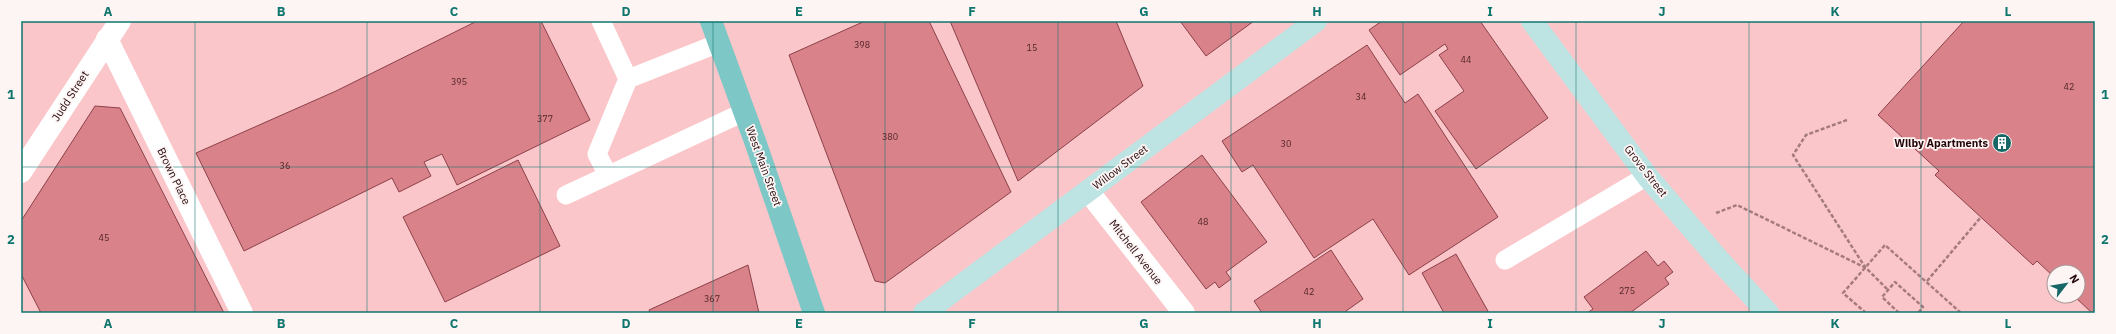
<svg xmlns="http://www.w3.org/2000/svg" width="2116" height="334" font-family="'IBM Plex Sans',sans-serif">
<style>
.building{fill:#d98289;stroke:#8c414a}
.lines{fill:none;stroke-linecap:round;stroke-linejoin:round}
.path{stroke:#a67b7e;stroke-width:2.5;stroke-dasharray:4 2;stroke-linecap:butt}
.lane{stroke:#fff;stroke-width:19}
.street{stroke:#fff;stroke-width:22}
.secondary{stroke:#bee3e3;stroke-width:22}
.primary{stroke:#7ec7c7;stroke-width:22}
.grid{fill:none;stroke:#0f766e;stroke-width:1;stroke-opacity:0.55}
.labels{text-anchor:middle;stroke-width:3.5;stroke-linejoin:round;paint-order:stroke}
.number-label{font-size:9px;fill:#52262a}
.street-label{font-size:11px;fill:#25070b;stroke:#fdf4f4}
.poi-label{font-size:11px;font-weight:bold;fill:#25070b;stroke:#fdf4f4;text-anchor:end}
.neatline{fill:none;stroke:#0f766e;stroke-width:1.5}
.grid-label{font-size:13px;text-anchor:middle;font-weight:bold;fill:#0f766e}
</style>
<rect width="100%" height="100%" fill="#fbc6c9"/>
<!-- building -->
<g class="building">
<path d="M 477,21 L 541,21 L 590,120 L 457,185 L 442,154 L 424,162 L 431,176 L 399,192 L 392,178 L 244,251 L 196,153 L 336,91 Z"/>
<path d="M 865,21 L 929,21 L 1011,192 L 885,283 L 875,281 L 789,55 Z"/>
<path d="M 950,21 L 1116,21 L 1143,86 L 1018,181 Z"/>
<path d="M 1180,21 L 1254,21 L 1206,56 Z"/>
<path d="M 1382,21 L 1480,21 L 1548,118 L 1476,169 L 1435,111 L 1464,91 L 1439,55 L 1448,49 L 1445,44 L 1400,75 L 1369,30 Z"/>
<path d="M 1964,21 L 2095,21 L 2095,313 L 2092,313 L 2074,296 L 2078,296 L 2078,272 L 2054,272 L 2054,277 L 2037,261 L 2033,265 L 1935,175 L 1939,171 L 1878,115 Z"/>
<path d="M 1367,45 L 1405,103 L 1418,94 L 1498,217 L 1409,275 L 1373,219 L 1314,258 L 1253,165 L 1242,172 L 1222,141 Z"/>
<path d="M 95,106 L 120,108 L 224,313 L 41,313 L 21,274 L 21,221 Z"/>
<path d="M 1202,155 L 1267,242 L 1226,272 L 1231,279 L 1219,288 L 1215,282 L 1206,289 L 1141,202 Z"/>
<path d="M 518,160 L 560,246 L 445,302 L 403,217 Z"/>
<path d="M 1331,250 L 1363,299 L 1346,311 L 1347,313 L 1262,313 L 1254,301 Z"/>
<path d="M 1646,251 L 1658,266 L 1664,261 L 1673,272 L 1665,278 L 1669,284 L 1630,313 L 1587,313 L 1593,309 L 1584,297 Z"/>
<path d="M 1456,254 L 1489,313 L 1444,313 L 1422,273 Z"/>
<path d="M 748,265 L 759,313 L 650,313 L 649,310 Z"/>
</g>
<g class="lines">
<!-- path -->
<g class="path">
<path d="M 1847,120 L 1806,135 L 1793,155 L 1865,267"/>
<path d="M 1716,213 L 1737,205 L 1866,268 L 1888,290"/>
<path d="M 1927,281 L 1981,217"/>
<path d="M 1866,313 L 1843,293 L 1885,245 L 1961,313"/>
<path d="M 1899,313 L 1882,297 L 1895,282 L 1923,307 L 1918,313"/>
</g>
<!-- lane -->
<g class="lane">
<path d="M 601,21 L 628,79"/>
<path d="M 608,175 L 597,154 L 628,79 L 719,43"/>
<path d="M 566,195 L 744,112"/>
<path d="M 1505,260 L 1647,176"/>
</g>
<!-- street -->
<g class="street">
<path d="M 107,39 L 242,313"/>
<path d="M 21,172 L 120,21"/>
<path d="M 1088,191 L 1184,313"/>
</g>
<!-- secondary -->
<g class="secondary">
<path d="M 1532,21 L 1647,176 L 1719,260 L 1768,313"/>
<path d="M 924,313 L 1316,21"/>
</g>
<!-- primary -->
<path class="primary" d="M 711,21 L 756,144 L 814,313"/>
</g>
<!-- grid -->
<path class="grid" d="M 195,21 L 195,313M 367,21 L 367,313M 540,21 L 540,313M 713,21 L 713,313M 885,21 L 885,313M 1058,21 L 1058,313M 1231,21 L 1231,313M 1403,21 L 1403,313M 1576,21 L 1576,313M 1749,21 L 1749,313M 1921,21 L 1921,313M 21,167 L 2095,167"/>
<!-- icons -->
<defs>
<symbol id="building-disc" viewBox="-11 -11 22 22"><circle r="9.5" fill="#176666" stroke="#fdf4f4"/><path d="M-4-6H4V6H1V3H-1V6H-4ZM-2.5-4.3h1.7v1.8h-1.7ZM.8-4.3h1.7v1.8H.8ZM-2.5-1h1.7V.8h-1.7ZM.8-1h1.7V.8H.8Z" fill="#fff"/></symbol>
</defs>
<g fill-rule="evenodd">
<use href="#building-disc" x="1991" y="132" width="22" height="22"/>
</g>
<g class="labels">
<!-- number labels -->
<g class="number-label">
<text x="862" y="48">398</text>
<text x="1032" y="51">15</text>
<text x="1466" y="63">44</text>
<text x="459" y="85">395</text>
<text x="2069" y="90">42</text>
<text x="1361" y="100">34</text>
<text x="545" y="122">377</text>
<text x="890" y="140">380</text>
<text x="1286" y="147">30</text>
<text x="285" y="169">36</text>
<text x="1203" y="225">48</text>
<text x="104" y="241">45</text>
<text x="1627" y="294">275</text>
<text x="1309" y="295">42</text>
<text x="712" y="302">367</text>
</g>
<!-- street labels -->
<g class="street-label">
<text transform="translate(70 96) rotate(-57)" y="4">Judd Street</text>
<text transform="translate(764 166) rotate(70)" y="4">West Main Street</text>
<text transform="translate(1120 167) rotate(-37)" y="4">Willow Street</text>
<text transform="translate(1646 171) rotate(52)" y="4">Grove Street</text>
<text transform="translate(174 176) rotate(64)" y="4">Brown Place</text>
<text transform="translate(1136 252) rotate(52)" y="4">Mitchell Avenue</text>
</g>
<!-- poi labels -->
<g class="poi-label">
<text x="1988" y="147">Wilby Apartments</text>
</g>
</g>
<!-- border -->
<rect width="2116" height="334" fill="none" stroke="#fdf4f4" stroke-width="44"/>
<!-- north arrow -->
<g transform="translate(2066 284) rotate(59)"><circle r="19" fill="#fdf4f4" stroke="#a79597"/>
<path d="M0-3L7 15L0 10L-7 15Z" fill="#176666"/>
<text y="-6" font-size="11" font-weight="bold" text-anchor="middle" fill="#25070b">N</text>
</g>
<rect x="22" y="22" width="2072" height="290" class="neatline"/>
<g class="grid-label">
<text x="108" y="16">A</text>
<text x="281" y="16">B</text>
<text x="454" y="16">C</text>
<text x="626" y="16">D</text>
<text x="799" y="16">E</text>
<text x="972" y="16">F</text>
<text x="1144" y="16">G</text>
<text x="1317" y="16">H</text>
<text x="1490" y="16">I</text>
<text x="1662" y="16">J</text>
<text x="1835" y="16">K</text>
<text x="2008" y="16">L</text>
<text x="11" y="99">1</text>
<text x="2105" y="99">1</text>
<text x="11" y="244">2</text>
<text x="2105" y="244">2</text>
<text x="108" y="328">A</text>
<text x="281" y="328">B</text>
<text x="454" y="328">C</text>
<text x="626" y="328">D</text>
<text x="799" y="328">E</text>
<text x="972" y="328">F</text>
<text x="1144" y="328">G</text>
<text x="1317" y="328">H</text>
<text x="1490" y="328">I</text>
<text x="1662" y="328">J</text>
<text x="1835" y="328">K</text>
<text x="2008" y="328">L</text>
</g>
</svg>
